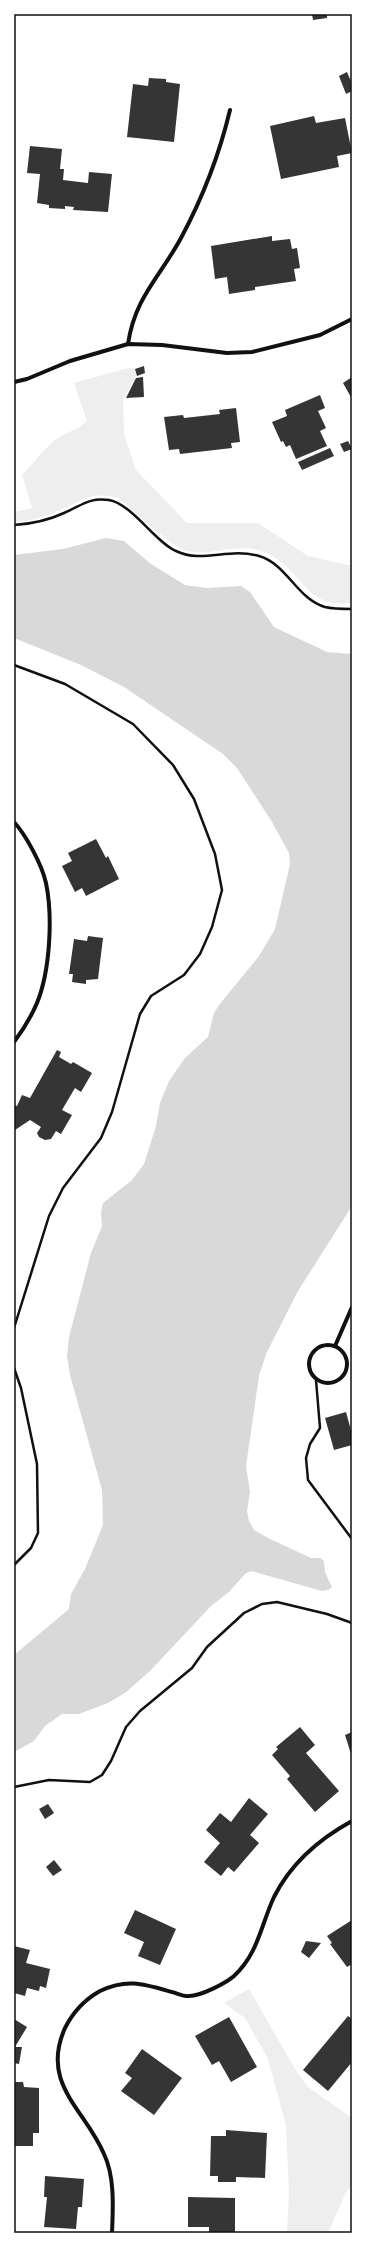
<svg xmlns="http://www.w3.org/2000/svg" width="366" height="2247" font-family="Lato,sans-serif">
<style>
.green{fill:#eee}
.water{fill:#d9d9d9}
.building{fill:#353535}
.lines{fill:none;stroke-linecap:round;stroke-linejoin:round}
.path{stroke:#111;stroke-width:2.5}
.minor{stroke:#111;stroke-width:4}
.neatline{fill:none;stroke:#111;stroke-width:1.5}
</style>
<rect width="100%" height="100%" fill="#fff"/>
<!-- green -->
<g class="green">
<path d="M 128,368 L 135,369 L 137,374 L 123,399 L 124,434 L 136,470 L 187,523 L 258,523 L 308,556 L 352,566 L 352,603 C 304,608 305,574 272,556 C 239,537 211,561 182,549 C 165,542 134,510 118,498 C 93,492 86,498 65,508 C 50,515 31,521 14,523 L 14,512 L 32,508 L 22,475 C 33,464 43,450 55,440 C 65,432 78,430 87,421 L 74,383 Z"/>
<path d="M 249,1989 L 298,2074 L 308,2087 L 352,2118 L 352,2185 L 347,2190 L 328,2233 L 287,2233 L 289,2191 L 286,2125 L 268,2059 L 245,2018 L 224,2003 Z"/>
</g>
<!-- water -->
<path class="water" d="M 106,538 L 124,541 L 151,564 L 185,585 L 207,588 L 241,586 L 250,592 L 274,627 L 327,652 L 352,654 L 352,1206 L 298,1291 L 266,1354 L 259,1376 L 246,1466 L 250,1492 L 247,1511 L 249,1521 L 254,1530 L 268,1538 L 311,1558 L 320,1558 L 324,1561 L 325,1572 L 332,1587 L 328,1590 L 322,1591 L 251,1571 L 245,1574 L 229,1592 L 211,1606 L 150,1671 L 125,1693 L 108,1703 L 79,1714 L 62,1714 L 45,1726 L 34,1741 L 14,1752 L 14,1655 L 69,1609 L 71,1594 L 85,1569 L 103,1525 L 102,1490 L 70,1375 L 67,1356 L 69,1337 L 91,1253 L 102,1226 L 101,1212 L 103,1203 L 132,1180 L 144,1164 L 156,1126 L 160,1103 L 169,1081 L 185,1058 L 208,1037 L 214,1013 L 219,1005 L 259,956 L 275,929 L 290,864 L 289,853 L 272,822 L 237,768 L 223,754 L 124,687 L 81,665 L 14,638 L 14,555 L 63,549 Z"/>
<!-- building -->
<g class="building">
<path d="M 312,14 L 327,14 L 327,18 L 313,20 Z"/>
<path d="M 347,72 L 352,84 L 352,91 L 346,94 L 339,76 Z"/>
<path d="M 149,78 L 166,79 L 166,82 L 180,84 L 174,142 L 127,137 L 133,84 L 148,86 Z"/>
<path d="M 314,116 L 316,123 L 345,118 L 352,153 L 337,156 L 339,167 L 281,179 L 270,126 Z"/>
<path d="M 30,146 L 62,149 L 60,169 L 64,169 L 63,180 L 88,183 L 89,172 L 112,174 L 108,212 L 73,210 L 74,207 L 65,206 L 65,209 L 49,208 L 49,205 L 37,203 L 40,174 L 27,173 Z"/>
<path d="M 272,236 L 272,241 L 290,239 L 292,249 L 297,248 L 300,268 L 294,269 L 296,281 L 255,287 L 255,290 L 229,294 L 227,277 L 215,279 L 211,246 Z"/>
<path d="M 144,366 L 145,373 L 137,376 L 135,369 Z"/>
<path d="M 143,377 L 144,397 L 126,398 L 136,378 Z"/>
<path d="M 352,377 L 352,399 L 343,383 Z"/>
<path d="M 320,395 L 325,408 L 318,411 L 326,428 L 320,431 L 327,446 L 296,459 L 290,445 L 286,447 L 283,441 L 281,442 L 272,422 L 287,416 L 285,410 Z"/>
<path d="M 236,408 L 240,442 L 231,443 L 232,448 L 180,454 L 179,449 L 169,450 L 164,417 L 183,415 L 184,418 L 220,414 L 219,410 Z"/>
<path d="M 348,441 L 352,449 L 344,452 L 340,444 Z"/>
<path d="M 330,448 L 334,456 L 302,470 L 298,462 Z"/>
<path d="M 96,839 L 106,858 L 108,856 L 119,879 L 86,896 L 82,888 L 75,892 L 62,866 L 72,861 L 68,853 Z"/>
<path d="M 88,936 L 103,938 L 98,979 L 86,980 L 86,984 L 72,982 L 73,974 L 69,974 L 74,939 L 87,941 Z"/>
<path d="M 57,1050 L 61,1052 L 59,1057 L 71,1064 L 73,1062 L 92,1073 L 81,1092 L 75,1088 L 62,1110 L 72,1115 L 61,1134 L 56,1131 L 51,1139 L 45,1140 L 39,1137 L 37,1133 L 41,1127 L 30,1120 L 15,1130 L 14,1105 L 17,1106 L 22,1095 L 30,1098 Z"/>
<path d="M 346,1412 L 352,1434 L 352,1445 L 334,1450 L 325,1418 Z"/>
<path d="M 300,1727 L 315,1745 L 306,1753 L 339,1791 L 315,1812 L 287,1779 L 290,1776 L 272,1755 L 278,1749 L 276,1747 Z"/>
<path d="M 352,1732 L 352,1757 L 345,1735 Z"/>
<path d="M 249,1798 L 268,1814 L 250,1835 L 259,1843 L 234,1872 L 228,1867 L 221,1876 L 204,1862 L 220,1843 L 206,1830 L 220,1813 L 231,1822 Z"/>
<path d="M 48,1804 L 54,1813 L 45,1819 L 39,1809 Z"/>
<path d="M 54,1860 L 62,1870 L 53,1876 L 46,1867 Z"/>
<path d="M 135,1910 L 176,1929 L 160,1965 L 138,1956 L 144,1942 L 124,1933 Z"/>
<path d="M 352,1920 L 352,1964 L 347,1967 L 330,1944 L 332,1943 L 327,1936 Z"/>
<path d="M 306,1941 L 321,1943 L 309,1958 L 301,1952 Z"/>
<path d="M 14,1946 L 30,1950 L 26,1963 L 50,1969 L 46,1988 L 40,1986 L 39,1991 L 27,1988 L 25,1996 L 14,1993 Z"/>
<path d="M 348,2016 L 352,2019 L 352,2062 L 328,2091 L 303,2070 Z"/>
<path d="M 229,2017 L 257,2067 L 231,2082 L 219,2061 L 212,2065 L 195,2036 Z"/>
<path d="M 14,2019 L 27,2027 L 15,2047 L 22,2047 L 19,2064 L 14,2063 Z"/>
<path d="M 142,2049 L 182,2078 L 154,2115 L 121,2091 L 132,2078 L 125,2073 Z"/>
<path d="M 14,2082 L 23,2082 L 24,2087 L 39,2088 L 39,2133 L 33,2133 L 33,2146 L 14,2146 Z"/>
<path d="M 226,2130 L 267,2133 L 265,2178 L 236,2177 L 236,2182 L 218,2182 L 218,2176 L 210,2176 L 211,2136 L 226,2136 Z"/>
<path d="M 45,2176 L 84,2179 L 82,2207 L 78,2207 L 76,2229 L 44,2227 L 47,2197 L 44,2197 Z"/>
<path d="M 188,2197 L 235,2198 L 235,2233 L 209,2233 L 209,2227 L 188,2227 Z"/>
</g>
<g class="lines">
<!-- path -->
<g class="path">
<path d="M 14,525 C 30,524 49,520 64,513 C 81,506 89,497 109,500 C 132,504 156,543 176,551 C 203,564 228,547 259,556 C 287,564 297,599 325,607 C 333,609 344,609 352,609"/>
<path d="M 14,665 L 65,684 L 133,724 L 173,765 L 194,799 L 215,854 L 222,890 L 212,927 L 200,954 L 184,975 L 151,996 L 140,1014 L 112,1112 L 101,1138 L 63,1188 L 49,1216 L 14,1328"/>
<path d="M 14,1368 L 21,1388 L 37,1464 L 38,1533 L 31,1548 L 14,1565"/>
<path d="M 316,1380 L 320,1428 L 310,1444 L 306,1458 L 308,1480 L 352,1539"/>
<path d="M 14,1787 L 49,1780 L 90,1782 L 102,1775 L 111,1761 L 126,1727 L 140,1711 L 192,1668 L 207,1647 L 244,1613 L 262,1604 L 277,1602 L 327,1614 L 352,1623"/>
</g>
<!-- minor -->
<g class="minor">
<path d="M 128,344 C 135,297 160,277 181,238 C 203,197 219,156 230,110"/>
<path d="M 14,382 L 27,379 L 70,361 L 128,344 L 162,345 L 227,353 L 252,352 L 320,335 L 352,319"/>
<path d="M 14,822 C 26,835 42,865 46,883 C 53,917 50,971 37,1003 C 31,1017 23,1030 14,1042"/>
<circle cx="328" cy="1364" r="19"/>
<path d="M 335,1346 L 352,1307"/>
<path d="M 112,2233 C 113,2208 115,2177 104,2154 C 85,2109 40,2084 65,2028 C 73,2012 84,2000 100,1991 C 127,1978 144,1984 172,1992 C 177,1993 184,1997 189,1996 C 201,1996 226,1983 234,1976 C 258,1954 261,1925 274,1897 C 291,1863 319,1839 352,1821"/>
</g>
</g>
<!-- border -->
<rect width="366" height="2247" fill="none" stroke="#ffffff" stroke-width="30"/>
<rect x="15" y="15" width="336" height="2217" class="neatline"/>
</svg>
